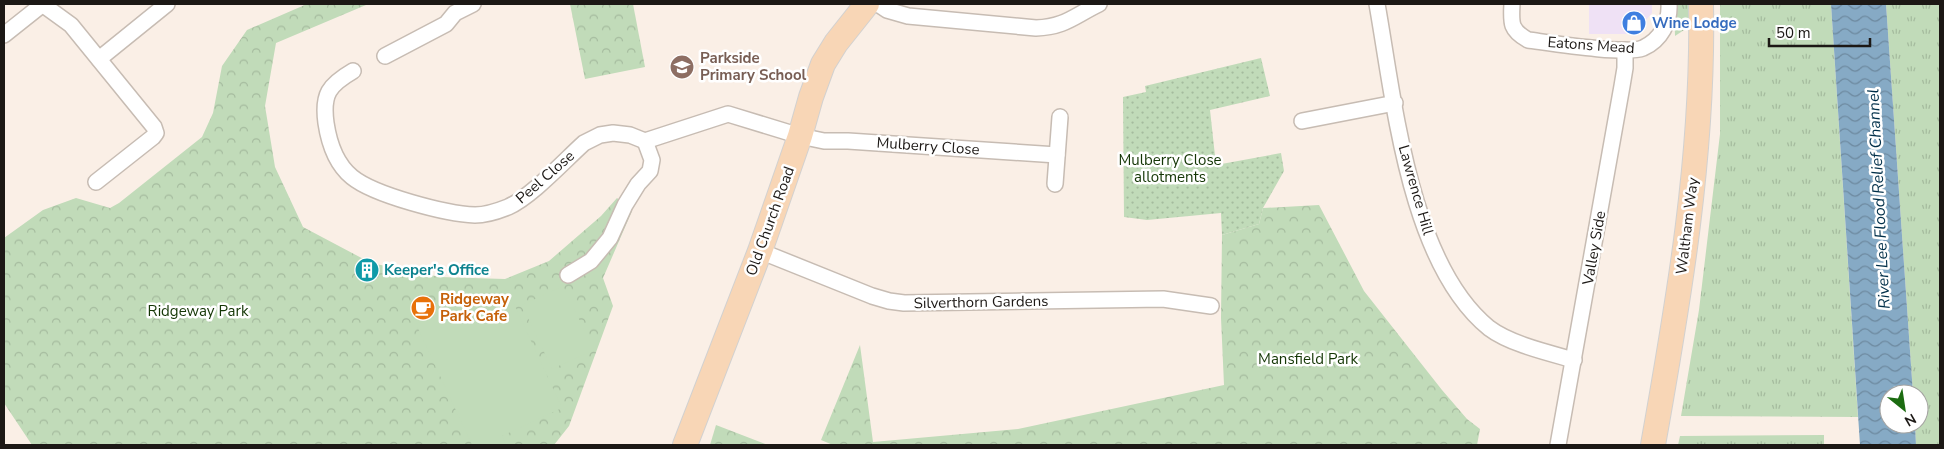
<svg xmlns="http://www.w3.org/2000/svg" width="1944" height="449" font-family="'Nunito Sans',sans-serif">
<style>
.commercial{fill:#efe1f5}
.grass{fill:url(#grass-tufts)}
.park{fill:url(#park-crowns)}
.garden{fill:url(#garden-dots)}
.pitch{fill:#c1dbb9}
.water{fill:url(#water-waves)}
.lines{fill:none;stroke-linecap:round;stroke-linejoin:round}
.minor-casing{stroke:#c7bcb3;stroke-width:18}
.primary-casing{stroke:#d2d1d0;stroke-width:26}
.minor{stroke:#fff;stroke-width:15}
.primary{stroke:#f8d6b6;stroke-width:24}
.labels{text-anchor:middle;stroke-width:5;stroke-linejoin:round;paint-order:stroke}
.shop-label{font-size:15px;font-weight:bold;fill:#366cbe;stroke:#fff;text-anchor:start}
.street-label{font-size:15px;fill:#1c1815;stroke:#fff}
.education-label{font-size:15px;font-weight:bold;fill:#785e54;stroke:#fff;text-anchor:start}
.park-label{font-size:15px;fill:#143605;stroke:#fff}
.culture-label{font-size:15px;font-weight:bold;fill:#0d838f;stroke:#fff;text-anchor:start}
.food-label{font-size:15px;font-weight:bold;fill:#c56008;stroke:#fff;text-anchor:start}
.water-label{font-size:16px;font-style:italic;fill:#002f49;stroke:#fff}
</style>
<defs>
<pattern id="grass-tufts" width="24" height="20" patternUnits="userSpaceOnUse" patternTransform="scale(1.25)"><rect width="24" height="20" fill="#c1dbb9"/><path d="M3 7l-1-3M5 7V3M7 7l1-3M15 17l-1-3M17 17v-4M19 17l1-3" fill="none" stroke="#a5bb9e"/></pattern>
<pattern id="park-crowns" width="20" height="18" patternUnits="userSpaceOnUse" patternTransform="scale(1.25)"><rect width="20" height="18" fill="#c1dbb9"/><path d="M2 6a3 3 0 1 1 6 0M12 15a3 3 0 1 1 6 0" fill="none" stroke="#a5bb9e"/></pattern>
<pattern id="garden-dots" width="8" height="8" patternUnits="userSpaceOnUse" patternTransform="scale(1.25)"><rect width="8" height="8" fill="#c1dbb9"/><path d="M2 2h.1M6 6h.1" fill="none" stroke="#a5bb9e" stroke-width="1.8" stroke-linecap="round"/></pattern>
<pattern id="water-waves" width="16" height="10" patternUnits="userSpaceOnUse" patternTransform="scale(1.25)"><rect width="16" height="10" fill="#86aac5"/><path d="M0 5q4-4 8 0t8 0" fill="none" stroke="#6d899f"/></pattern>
</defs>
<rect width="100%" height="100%" fill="#faefe6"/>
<!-- commercial -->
<path class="commercial" d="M 1589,4 L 1652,4 L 1652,13 L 1634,34 L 1589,34 Z"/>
<!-- grass -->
<g class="grass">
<path d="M 1674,4 L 1691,4 L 1690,26 L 1675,36 Z"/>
<path d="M 1720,4 L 1831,4 L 1858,417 L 1681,416 L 1699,310 L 1720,134 Z"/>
<path d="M 1886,4 L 1940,4 L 1940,445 L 1916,445 L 1915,424 L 1919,424 L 1919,394 L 1913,394 Z"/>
<path d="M 1824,435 L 1824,445 L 1678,445 L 1680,436 Z"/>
</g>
<!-- park -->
<g class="park">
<path d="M 307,4 L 365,4 L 366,5 L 276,43 L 265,106 L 275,167 L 303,227 L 371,263 L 440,277 L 505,279 L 549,261 L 601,216 L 617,198 L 632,211 L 603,278 L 613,306 L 569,426 L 554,445 L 32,445 L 4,403 L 4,238 L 43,210 L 76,198 L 110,208 L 119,203 L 202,137 L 213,113 L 222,66 L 247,30 Z"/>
<path d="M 570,4 L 633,4 L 645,67 L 585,79 Z"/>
<path d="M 1319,205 L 1364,291 L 1442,390 L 1467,419 L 1480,429 L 1477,445 L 833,445 L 821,440 L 860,345 L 873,442 L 1018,429 L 1224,385 L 1221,318 L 1222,235 L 1259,224 L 1263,208 Z"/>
<path d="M 716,425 L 768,445 L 710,445 Z"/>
</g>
<!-- garden -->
<path class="garden" d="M 1261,58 L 1270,96 L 1210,110 L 1216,165 L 1281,153 L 1284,171 L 1263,208 L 1259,224 L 1222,235 L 1221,213 L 1147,220 L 1124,217 L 1123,97 L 1146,92 L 1145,86 Z"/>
<!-- pitch -->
<g class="pitch">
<path d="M 563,286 L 594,350 L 552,369 L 522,305 Z"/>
<path d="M 507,289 L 562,408 L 502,436 L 506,445 L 472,445 L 416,324 L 444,311 L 447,316 Z"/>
</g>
<!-- water -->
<path class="water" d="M 1831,4 L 1886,4 L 1913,394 L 1889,394 L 1889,424 L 1915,424 L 1916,445 L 1860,445 Z"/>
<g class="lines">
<defs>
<g id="minor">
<path d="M 42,4 L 71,25 L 154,127 L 156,133 L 153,137 L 96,182"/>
<path d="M 878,4 L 887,10 L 908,16 L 1036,28 C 1065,27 1074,16 1099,4"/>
<path d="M 1377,4 C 1394,99 1409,263 1489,328 C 1510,344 1549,353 1574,360"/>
<path d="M 1512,4 C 1511,23 1510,30 1528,40 C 1551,43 1626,55 1643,48 C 1661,40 1670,22 1669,4"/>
<path d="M 4,35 L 43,4"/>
<path d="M 385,56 L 446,24 L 455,13 L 473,4"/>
<path d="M 99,59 L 167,4"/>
<path d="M 353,71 C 329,85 322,94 326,123 C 329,143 336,164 352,177 C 374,195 446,214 475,215 C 486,215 498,211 508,207 C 531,197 564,161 584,143 L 600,135 L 613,133 L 630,135 L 645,141 L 728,114 L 800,136 L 824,141 L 848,141 L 1057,155"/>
<path d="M 1302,121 L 1395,103"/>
<path d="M 1055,184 L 1060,117"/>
<path d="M 760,251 L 872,296 L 889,301 L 904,303 L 1163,299 L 1211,306"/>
<path d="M 568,275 L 591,261 L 610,238 L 625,205 L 638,184 L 650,171 L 652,160 L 645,141"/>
<path d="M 1558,445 L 1622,86 L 1625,68 L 1625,50"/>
</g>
<g id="primary">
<path d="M 685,445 L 760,251 L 800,136 L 811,97 L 823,64 L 836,43 L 867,4"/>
<path d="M 1653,445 C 1679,299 1704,153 1701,4"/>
</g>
</defs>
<!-- minor casing -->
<use href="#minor" class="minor-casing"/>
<!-- primary casing -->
<use href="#primary" class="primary-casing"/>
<!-- minor -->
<use href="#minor" class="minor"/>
<!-- primary -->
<use href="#primary" class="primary"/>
</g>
<!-- icons -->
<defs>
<symbol id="shop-disc" viewBox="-11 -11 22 22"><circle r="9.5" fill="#3f7fe0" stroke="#fff"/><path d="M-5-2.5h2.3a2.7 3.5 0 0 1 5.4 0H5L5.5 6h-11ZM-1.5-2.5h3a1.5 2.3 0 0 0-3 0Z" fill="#fff"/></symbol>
<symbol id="school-disc" viewBox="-11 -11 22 22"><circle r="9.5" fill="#8d6e63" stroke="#fff"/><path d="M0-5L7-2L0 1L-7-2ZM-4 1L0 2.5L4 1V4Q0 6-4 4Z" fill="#fff"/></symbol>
<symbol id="building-disc" viewBox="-11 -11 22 22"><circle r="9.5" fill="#0f9aa8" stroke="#fff"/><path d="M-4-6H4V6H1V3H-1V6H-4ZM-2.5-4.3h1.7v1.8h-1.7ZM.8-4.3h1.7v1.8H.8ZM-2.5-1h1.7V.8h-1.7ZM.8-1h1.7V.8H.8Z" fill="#fff"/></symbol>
<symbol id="cafe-disc" viewBox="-11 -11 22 22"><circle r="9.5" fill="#e8710a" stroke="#fff"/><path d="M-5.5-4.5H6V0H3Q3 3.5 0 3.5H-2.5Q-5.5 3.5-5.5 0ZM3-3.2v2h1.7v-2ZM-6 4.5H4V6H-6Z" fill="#fff"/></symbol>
</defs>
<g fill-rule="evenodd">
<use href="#shop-disc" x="1620" y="9" width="28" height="28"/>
<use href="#school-disc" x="668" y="53" width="28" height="28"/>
<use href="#building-disc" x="353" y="256" width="28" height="28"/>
<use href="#cafe-disc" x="409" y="294" width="28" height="28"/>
</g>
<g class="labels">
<!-- shop labels -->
<g class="shop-label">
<text x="1652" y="28">Wine Lodge</text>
</g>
<!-- street labels -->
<g class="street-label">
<text transform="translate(1591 45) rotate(4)" y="5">Eatons Mead</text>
<text transform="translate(928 146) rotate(4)" y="5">Mulberry Close</text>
<text transform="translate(545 177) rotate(-41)" y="5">Peel Close</text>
<text transform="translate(1416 190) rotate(74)" y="5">Lawrence Hill</text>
<text transform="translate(770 221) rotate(-70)" y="5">Old Church Road</text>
<text transform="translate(1687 226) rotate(-83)" y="5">Waltham Way</text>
<text transform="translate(1594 248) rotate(-80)" y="5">Valley Side</text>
<text transform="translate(981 302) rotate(-1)" y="5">Silverthorn Gardens</text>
</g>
<!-- education labels -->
<g class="education-label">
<text x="700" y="63">Parkside<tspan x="700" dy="17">Primary School</tspan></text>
</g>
<!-- park labels -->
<g class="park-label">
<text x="1170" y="165">Mulberry Close<tspan x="1170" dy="17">allotments</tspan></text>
<text x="198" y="316">Ridgeway Park</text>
<text x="1308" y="364">Mansfield Park</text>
</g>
<!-- culture labels -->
<g class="culture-label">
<text x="384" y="275">Keeper's Office</text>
</g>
<!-- food labels -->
<g class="food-label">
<text x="440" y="304">Ridgeway<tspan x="440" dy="17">Park Cafe</tspan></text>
</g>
<!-- water labels -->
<g class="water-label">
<text transform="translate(1878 199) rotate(-93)" y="6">River Lee Flood Relief Channel</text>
</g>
</g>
<!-- border -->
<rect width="1944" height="449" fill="none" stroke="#1c1815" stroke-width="10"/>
<!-- north arrow -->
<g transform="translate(1904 409) rotate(150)"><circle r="24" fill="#ffffff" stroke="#a4a3a1"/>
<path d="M0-4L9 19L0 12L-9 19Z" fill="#1c6c11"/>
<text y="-8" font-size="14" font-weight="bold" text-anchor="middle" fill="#1c1815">N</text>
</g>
<!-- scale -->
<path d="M1769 38v8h101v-8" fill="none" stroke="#1c1815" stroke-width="2.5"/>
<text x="1776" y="38" font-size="15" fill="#1c1815" stroke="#ffffff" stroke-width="4" paint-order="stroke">50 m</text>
</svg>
